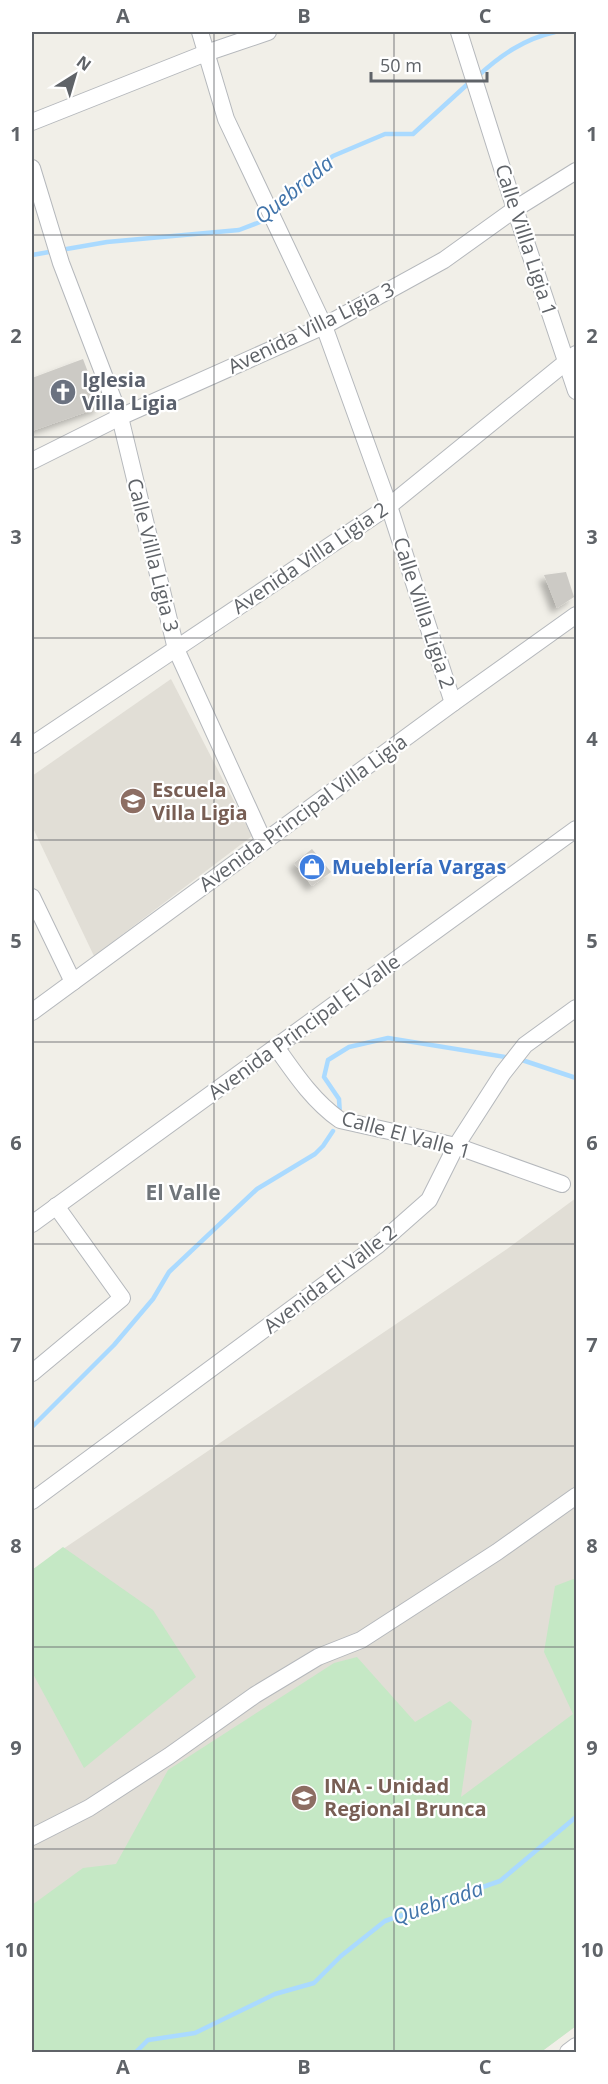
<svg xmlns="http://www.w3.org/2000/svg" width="608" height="2084" font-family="'Open Sans',sans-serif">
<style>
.education{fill:#e1ded6}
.green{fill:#c5e8c5}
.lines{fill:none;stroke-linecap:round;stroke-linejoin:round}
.stream{stroke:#aadaff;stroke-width:4.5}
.building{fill:#cccac5;filter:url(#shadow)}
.minor-casing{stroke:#b5b8bc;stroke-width:18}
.minor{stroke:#fff;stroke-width:16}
.grid{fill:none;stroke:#5f6368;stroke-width:1.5;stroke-opacity:0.55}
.labels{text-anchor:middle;stroke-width:4.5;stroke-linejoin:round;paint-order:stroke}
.street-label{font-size:20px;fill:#5f6368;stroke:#fff}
.worship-label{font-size:20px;font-weight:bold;fill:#5b616d;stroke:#fff;text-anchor:start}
.education-label{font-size:20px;font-weight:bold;fill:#785e54;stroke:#fff;text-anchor:start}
.shop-label{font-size:20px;font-weight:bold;fill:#366cbe;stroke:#fff;text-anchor:start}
.water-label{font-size:21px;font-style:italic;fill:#4174aa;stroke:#fff}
.neighbourhood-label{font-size:21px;font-weight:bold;fill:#70757a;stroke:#fff}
.neatline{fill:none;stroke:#5f6368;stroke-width:2}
.grid-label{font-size:20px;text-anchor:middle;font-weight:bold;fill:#5f6368}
</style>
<defs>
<filter id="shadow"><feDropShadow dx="-5.5" dy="5.5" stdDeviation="3" flood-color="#0004"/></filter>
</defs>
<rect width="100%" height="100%" fill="#f1efe8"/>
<!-- education -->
<g class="education">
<path d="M 171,679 L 252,836 L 94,956 L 32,826 L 32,776 Z"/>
<path d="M 576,1198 L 576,2026 L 541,2052 L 32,2052 L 32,1570 L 507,1249 Z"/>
</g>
<!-- green -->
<g class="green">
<path d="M 63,1547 L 153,1610 L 196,1677 L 84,1768 L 32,1672 L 32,1570 Z"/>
<path d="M 576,1578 L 576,2026 L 541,2052 L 32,2052 L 32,1905 L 83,1868 L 116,1864 L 168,1770 L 334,1663 L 357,1657 L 415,1722 L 450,1701 L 472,1721 L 461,1797 L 573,1714 L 544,1652 L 555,1586 Z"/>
</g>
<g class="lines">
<!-- stream -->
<g class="stream">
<path d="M 478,76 C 501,55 524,39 555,32"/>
<path d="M 275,210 L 284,204 L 313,171 L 333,156 L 385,134 L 413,134 L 471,81"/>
<path d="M 32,255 L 107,242 L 239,230 L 260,222 L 268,216"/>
<path d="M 519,1059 L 576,1078"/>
<path d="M 340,1115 L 339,1099 L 324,1077 L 328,1060 L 349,1047 L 388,1038 L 511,1058"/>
<path d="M 32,1427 L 114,1345 L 153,1299 L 169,1272 L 257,1189 L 315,1154 L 323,1146 L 333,1131"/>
<path d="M 136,2052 L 148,2040 L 195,2033 L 275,1994 L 314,1983 L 341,1956 L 385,1921 L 500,1881 L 576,1817"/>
</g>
</g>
<!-- building -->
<g class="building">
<path d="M 83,359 L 101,407 L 32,431 L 32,378 Z"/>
<path d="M 566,572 L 574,597 L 557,608 L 544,575 Z"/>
<path d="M 312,849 L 331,872 L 312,886 L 294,863 Z"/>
</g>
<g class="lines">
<defs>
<g id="minor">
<path d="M 200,32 L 226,119 L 324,326 L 389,506 L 453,703"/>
<path d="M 459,32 L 515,209 L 576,391"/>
<path d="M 32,122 L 206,53 L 268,32"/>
<path d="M 32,168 L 61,263 L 120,417 L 176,649 L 264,842"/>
<path d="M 32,461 L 120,417 L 324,326 L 444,260 L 515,209 L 576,171"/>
<path d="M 32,745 L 389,506 L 576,354"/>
<path d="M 32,897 L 73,982"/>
<path d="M 32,1012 L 453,703 L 576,615"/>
<path d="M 276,1047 C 295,1074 313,1101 340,1120 L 456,1146 L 562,1184"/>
<path d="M 32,1224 L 576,829"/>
<path d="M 32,1373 L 122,1298 L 56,1206"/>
<path d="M 32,1501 L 378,1245 L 429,1200 L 456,1146 L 503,1073 L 525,1045 L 576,1008"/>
<path d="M 32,1837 L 89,1808 L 169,1756 L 255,1695 L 318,1657 L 361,1640 L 497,1552 L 576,1496"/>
<path d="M 568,2052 L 576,2046"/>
</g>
</defs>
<!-- minor casing -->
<use href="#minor" class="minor-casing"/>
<!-- minor -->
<use href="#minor" class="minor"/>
</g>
<!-- grid -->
<path class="grid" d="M 214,32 L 214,2052M 394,32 L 394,2052M 32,235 L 576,235M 32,437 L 576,437M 32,638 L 576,638M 32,840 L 576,840M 32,1042 L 576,1042M 32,1244 L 576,1244M 32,1446 L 576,1446M 32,1647 L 576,1647M 32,1849 L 576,1849"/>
<!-- icons -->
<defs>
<symbol id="church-disc" viewBox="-11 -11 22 22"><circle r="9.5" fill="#6b7280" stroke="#fff"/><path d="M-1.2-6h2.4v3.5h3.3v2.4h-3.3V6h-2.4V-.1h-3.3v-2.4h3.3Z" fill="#fff"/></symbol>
<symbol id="school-disc" viewBox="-11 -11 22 22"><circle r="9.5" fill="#8d6e63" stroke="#fff"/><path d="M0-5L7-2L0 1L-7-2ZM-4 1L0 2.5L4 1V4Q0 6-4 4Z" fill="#fff"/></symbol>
<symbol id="shop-disc" viewBox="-11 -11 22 22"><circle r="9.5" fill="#3f7fe0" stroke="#fff"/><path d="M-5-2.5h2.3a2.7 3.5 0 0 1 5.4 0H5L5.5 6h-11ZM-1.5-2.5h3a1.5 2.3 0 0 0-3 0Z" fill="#fff"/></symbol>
<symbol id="university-disc" viewBox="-11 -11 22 22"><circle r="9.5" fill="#8d6e63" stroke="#fff"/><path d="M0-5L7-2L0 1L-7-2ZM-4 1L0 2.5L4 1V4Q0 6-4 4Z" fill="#fff"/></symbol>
</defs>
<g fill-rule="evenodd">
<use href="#church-disc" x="48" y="377" width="30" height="30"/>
<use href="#school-disc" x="118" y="786" width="30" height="30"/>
<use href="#shop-disc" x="297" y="852" width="30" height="30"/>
<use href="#university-disc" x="289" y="1783" width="30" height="30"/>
</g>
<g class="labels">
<!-- street labels -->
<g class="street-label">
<text transform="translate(526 240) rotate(72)" y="7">Calle Villla Ligia 1</text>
<text transform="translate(311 328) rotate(-26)" y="7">Avenida Villa Ligia 3</text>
<text transform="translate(153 555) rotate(76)" y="7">Calle Villla Ligia 3</text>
<text transform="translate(310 558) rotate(-34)" y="7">Avenida Villa Ligia 2</text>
<text transform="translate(424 613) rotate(72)" y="7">Calle Villla Ligia 2</text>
<text transform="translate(303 813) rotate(-36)" y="7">Avenida Principal Villa Ligia</text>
<text transform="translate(304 1027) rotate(-36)" y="7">Avenida Principal El Valle</text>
<text transform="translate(406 1135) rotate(15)" y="7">Calle El Valle 1</text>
<text transform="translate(330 1279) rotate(-38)" y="7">Avenida El Valle 2</text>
</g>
<!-- worship labels -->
<g class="worship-label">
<text x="82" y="387">Iglesia<tspan x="82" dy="23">Villa Ligia</tspan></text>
</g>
<!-- education labels -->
<g class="education-label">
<text x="152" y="797">Escuela<tspan x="152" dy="23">Villa Ligia</tspan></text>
<text x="324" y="1793">INA - Unidad<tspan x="324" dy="23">Regional Brunca</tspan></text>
</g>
<!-- shop labels -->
<g class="shop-label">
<text x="332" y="874">Mueblería Vargas</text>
</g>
<!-- water labels -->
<g class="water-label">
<text transform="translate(294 190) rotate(-39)" y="7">Quebrada</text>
<text transform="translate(438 1903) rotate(-19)" y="7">Quebrada</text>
</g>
<!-- neighbourhood labels -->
<g class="neighbourhood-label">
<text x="183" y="1200">El Valle</text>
</g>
</g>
<!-- border -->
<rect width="608" height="2084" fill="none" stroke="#ffffff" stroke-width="66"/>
<!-- north arrow -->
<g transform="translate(75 75) rotate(37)" stroke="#ffffff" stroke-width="4.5" paint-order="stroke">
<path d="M0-4.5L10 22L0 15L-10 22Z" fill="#5f6368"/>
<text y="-9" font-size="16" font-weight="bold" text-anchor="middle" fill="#5f6368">N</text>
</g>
<!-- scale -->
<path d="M371 72v9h116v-9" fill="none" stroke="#5f6368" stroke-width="3"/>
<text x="380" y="72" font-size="18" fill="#5f6368" stroke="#ffffff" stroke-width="4.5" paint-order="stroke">50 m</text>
<rect x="33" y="33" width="542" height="2018" class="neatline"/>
<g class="grid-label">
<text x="123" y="23">A</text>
<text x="304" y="23">B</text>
<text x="485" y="23">C</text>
<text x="16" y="141">1</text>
<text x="592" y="141">1</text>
<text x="16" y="343">2</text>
<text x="592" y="343">2</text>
<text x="16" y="544">3</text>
<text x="592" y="544">3</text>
<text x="16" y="746">4</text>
<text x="592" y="746">4</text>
<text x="16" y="948">5</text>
<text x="592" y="948">5</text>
<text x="16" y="1150">6</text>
<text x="592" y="1150">6</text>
<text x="16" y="1352">7</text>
<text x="592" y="1352">7</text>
<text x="16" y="1553">8</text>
<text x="592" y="1553">8</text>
<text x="16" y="1755">9</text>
<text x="592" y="1755">9</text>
<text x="16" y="1957">10</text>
<text x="592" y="1957">10</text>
<text x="123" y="2074">A</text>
<text x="304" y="2074">B</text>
<text x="485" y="2074">C</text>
</g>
</svg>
